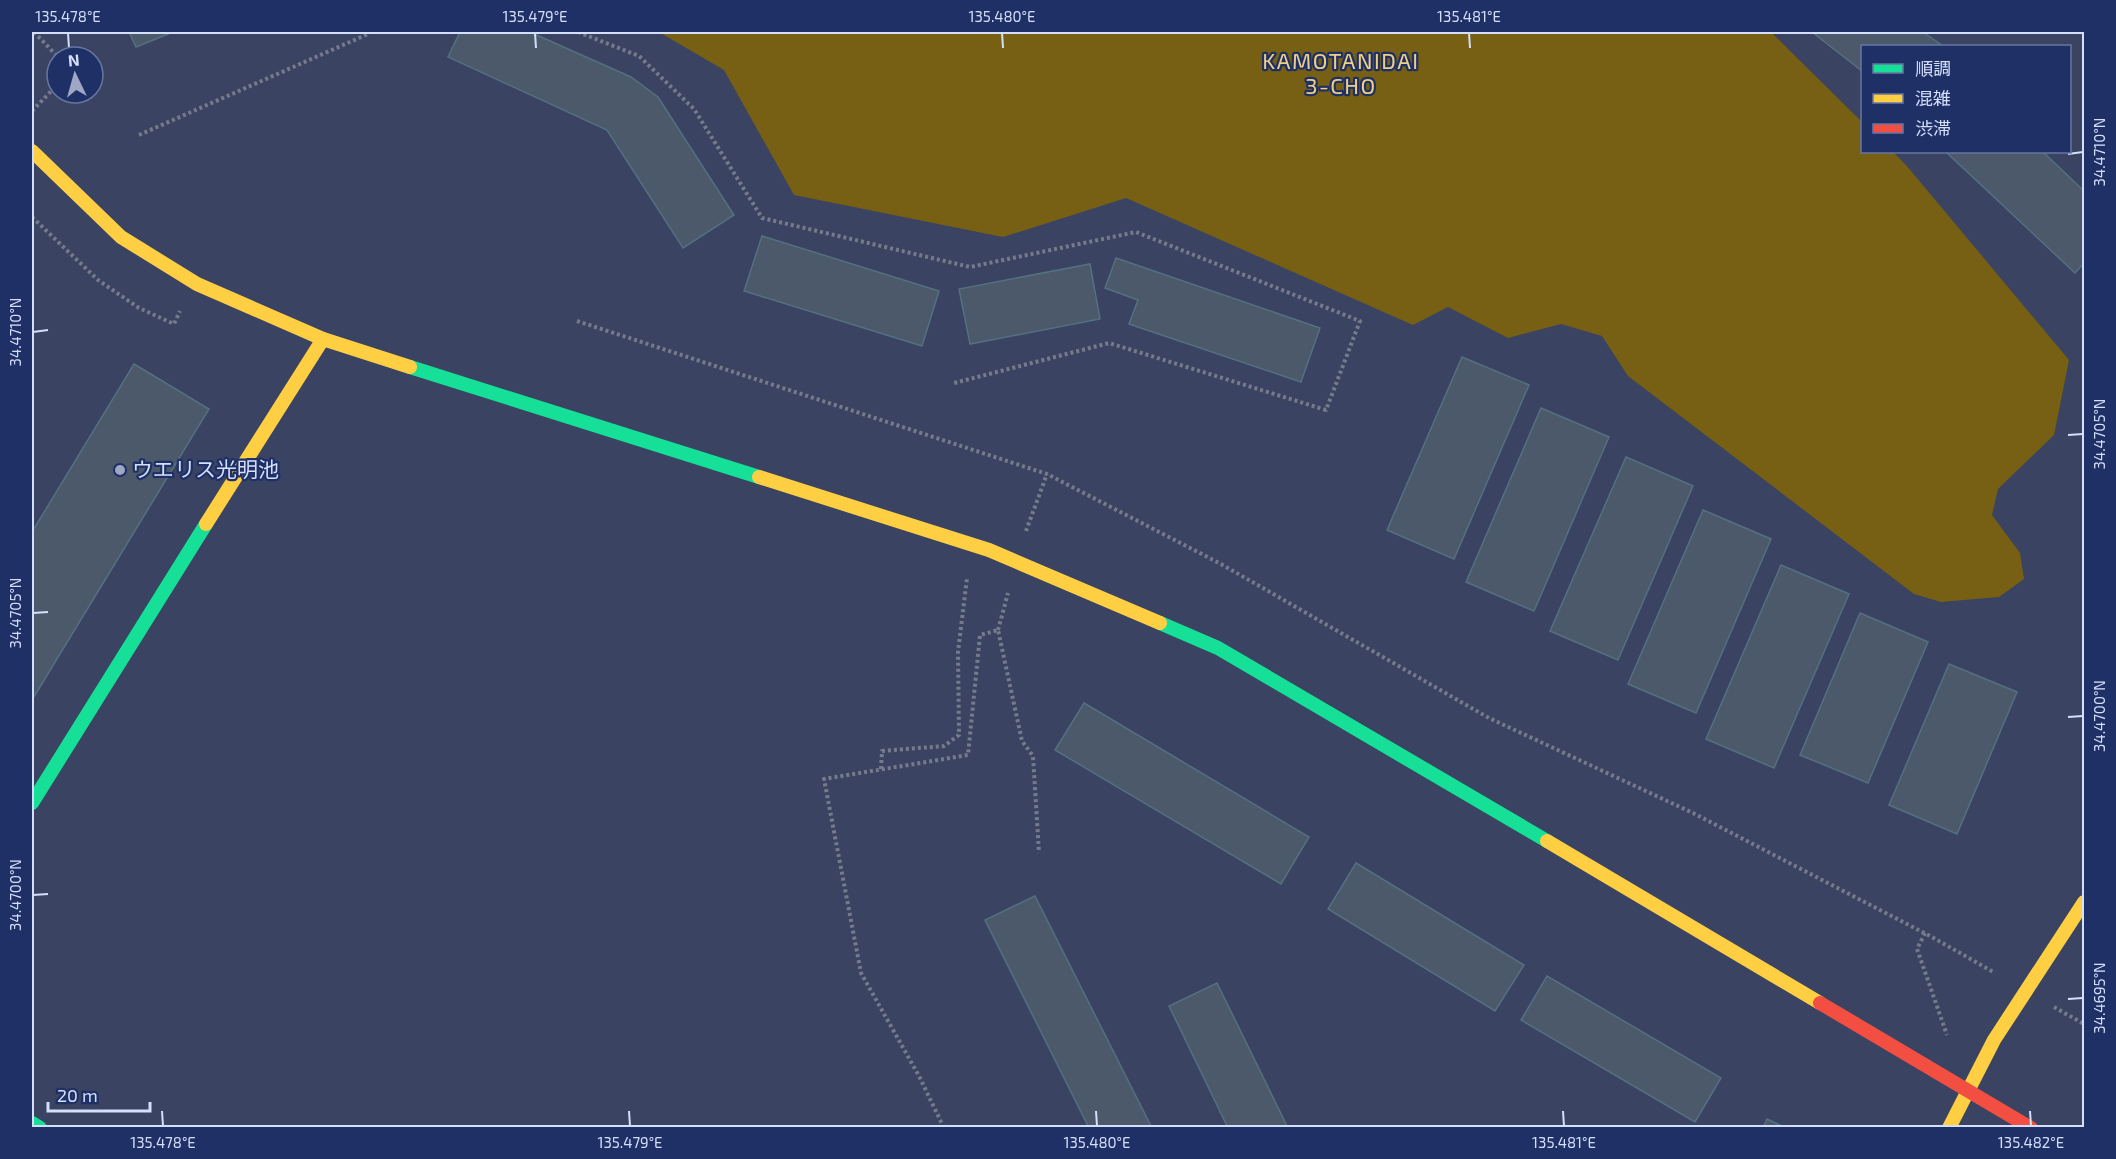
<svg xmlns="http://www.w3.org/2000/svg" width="2116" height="1159" font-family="'Exo 2','Noto Sans JP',sans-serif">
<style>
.forest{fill:#776013}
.building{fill:#4b596a;stroke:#566f81;stroke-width:1.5}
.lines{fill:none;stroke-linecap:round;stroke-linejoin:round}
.path{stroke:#767b8b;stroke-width:4;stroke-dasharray:3 3;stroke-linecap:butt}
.fast{stroke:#16e098;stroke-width:14}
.slow{stroke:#ffcf43;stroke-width:14}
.jam{stroke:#f24e42;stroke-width:14}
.ticks{fill:none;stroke:#d4dffb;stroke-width:2}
.poi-dot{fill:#9ea8c5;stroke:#1f3067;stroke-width:2}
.labels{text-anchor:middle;stroke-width:4.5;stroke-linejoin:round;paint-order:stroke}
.poi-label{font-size:21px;fill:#d4dffb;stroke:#1f3067;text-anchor:start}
.neighbourhood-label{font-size:22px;letter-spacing:1.5px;fill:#eecf84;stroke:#1f3067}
.neatline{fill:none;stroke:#d4dffb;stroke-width:2}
.ticks-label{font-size:15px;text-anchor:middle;fill:#d4dffb}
</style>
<rect width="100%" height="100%" fill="#3a4362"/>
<!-- forest -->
<path class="forest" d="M 659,32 L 1771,32 L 1862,122 L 1862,152 L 1893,152 L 1906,165 L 2069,360 L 2054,435 L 1998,489 L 1992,515 L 2020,553 L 2024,579 L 1999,597 L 1941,602 L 1914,594 L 1628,376 L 1602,336 L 1561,324 L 1508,338 L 1448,307 L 1413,325 L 1126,198 L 1003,237 L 794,195 L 724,70 Z"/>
<!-- building -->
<g class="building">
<path d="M 129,32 L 173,32 L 136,47 Z"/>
<path d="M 460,32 L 530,32 L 631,77 L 658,97 L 734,215 L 683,248 L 607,130 L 448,57 Z"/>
<path d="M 1812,32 L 1923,32 L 1943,46 L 1862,46 L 1862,71 Z"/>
<path d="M 1946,152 L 2043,152 L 2084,191 L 2084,263 L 2075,273 Z"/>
<path d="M 762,236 L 939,291 L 922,346 L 744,291 Z"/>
<path d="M 1116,258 L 1320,328 L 1301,382 L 1129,324 L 1138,300 L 1105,288 Z"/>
<path d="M 1090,264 L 1100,319 L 970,344 L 959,289 Z"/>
<path d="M 1462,357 L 1529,385 L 1454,559 L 1387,530 Z"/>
<path d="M 134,364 L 209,409 L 32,700 L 32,532 Z"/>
<path d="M 1541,408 L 1609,437 L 1534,611 L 1466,582 Z"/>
<path d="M 1626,457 L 1693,486 L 1618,660 L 1550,631 Z"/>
<path d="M 1703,510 L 1771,539 L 1696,713 L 1628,684 Z"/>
<path d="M 1781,565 L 1849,594 L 1774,768 L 1706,739 Z"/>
<path d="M 1860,613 L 1928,642 L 1868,783 L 1800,755 Z"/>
<path d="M 1949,664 L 2017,692 L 1957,834 L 1889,805 Z"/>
<path d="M 1084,703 L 1309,837 L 1281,884 L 1055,750 Z"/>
<path d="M 1356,863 L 1524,965 L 1495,1011 L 1328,909 Z"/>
<path d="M 1035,896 L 1152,1128 L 1089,1128 L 985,920 Z"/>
<path d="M 1547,976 L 1721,1078 L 1695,1122 L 1521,1020 Z"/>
<path d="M 1217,983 L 1288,1128 L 1228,1128 L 1169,1006 Z"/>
<path d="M 1767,1119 L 1786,1128 L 1763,1128 Z"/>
</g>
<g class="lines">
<!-- path -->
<g class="path">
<path d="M 34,32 L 58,57"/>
<path d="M 578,32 L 639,56 L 694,109 L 762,218 L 970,267 L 1136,232 L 1360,321 L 1326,410 L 1109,343 L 954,383"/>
<path d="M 32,111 L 57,85"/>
<path d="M 139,135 L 368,34 L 370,32"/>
<path d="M 32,217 L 98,280 L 139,308 L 174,324 L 180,311"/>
<path d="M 577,321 L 1047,474 L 1221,564 L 1489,718 L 1693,813 L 1932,937 L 1995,973"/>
<path d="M 1026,531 L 1047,474"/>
<path d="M 998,630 L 1008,593"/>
<path d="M 881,769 L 882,751 L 944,746 L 959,735 L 958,652 L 967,578"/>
<path d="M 1925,933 L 1917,949 L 1947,1035"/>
<path d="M 2054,1007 L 2084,1024"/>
<path d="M 944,1128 L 919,1076 L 861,973 L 824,779 L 968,755 L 980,635 L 998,630 L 1022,741 L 1033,756 L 1039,853"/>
</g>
<!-- fast -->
<g class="fast">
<path d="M 410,367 L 759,477"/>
<path d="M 1160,623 L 1218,648 L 1547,841"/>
<path d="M 32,803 L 206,524"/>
<path d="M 32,1123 L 40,1128"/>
</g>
<!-- slow -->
<g class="slow">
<path d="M 32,151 L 121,237 L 197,284 L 323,339 L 410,367"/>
<path d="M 759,477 L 989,550 L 1160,623"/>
<path d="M 206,524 L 323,339"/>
<path d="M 1547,841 L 1820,1003"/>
<path d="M 1949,1128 L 1994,1040 L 2084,902"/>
</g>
<!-- jam -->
<path class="jam" d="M 1820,1003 L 2031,1128"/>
</g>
<!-- ticks -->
<path class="ticks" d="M 68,33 L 69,48M 535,33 L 536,48M 1002,33 L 1003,48M 1469,33 L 1470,48M 2068,154 L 2083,152M 33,332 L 48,330M 2068,435 L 2083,434M 33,613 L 48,612M 2068,717 L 2083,716M 33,895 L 48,894M 2068,999 L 2083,998M 162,1111 L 163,1126M 629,1111 L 630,1126M 1096,1111 L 1097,1126M 1563,1111 L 1564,1126M 2030,1111 L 2031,1126"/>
<!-- markers -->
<circle class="poi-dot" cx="120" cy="470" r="6"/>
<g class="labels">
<!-- poi labels -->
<g class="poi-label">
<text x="132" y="477">ウエリス光明池</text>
</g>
<!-- neighbourhood labels -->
<g class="neighbourhood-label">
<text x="1341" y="69">KAMOTANIDAI<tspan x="1341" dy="25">3-CHO</tspan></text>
</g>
</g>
<!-- border -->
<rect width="2116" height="1159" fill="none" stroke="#1f3067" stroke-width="66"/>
<!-- legend -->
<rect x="1861" y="45" width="210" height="108" fill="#1f3067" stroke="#6776a2" stroke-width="1.5"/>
<rect x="1873" y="64" width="30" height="9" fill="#16e098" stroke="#6776a2" stroke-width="1.5"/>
<text x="1915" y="75" font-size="18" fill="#d4dffb">順調</text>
<rect x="1873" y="94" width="30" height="9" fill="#ffcf43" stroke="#6776a2" stroke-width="1.5"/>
<text x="1915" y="105" font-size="18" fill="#d4dffb">混雑</text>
<rect x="1873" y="124" width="30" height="9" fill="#f24e42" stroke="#6776a2" stroke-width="1.5"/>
<text x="1915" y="135" font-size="18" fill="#d4dffb">渋滞</text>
<!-- north arrow -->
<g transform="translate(75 75) rotate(355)"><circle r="28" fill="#1f3067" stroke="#6776a2" stroke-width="1.5"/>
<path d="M0-4.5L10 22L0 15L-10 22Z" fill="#9ea8c5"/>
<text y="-9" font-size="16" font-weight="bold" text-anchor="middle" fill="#d4dffb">N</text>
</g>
<!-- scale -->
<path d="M48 1102v9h102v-9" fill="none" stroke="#d4dffb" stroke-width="3"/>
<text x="57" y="1102" font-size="18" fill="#d4dffb" stroke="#1f3067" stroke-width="4.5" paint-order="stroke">20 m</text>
<rect x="33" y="33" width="2050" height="1093" class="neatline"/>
<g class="ticks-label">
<text x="68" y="22">135.478°E</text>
<text x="535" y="22">135.479°E</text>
<text x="1002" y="22">135.480°E</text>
<text x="1469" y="22">135.481°E</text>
<text transform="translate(2100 152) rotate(-90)" y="5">34.4710°N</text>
<text transform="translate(16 332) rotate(-90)" y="5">34.4710°N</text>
<text transform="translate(2100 434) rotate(-90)" y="5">34.4705°N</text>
<text transform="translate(16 613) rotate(-90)" y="5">34.4705°N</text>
<text transform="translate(2100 716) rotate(-90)" y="5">34.4700°N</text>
<text transform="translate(16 895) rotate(-90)" y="5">34.4700°N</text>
<text transform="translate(2100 998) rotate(-90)" y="5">34.4695°N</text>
<text x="163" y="1148">135.478°E</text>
<text x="630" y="1148">135.479°E</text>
<text x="1097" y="1148">135.480°E</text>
<text x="1564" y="1148">135.481°E</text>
<text x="2031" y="1148">135.482°E</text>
</g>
</svg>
